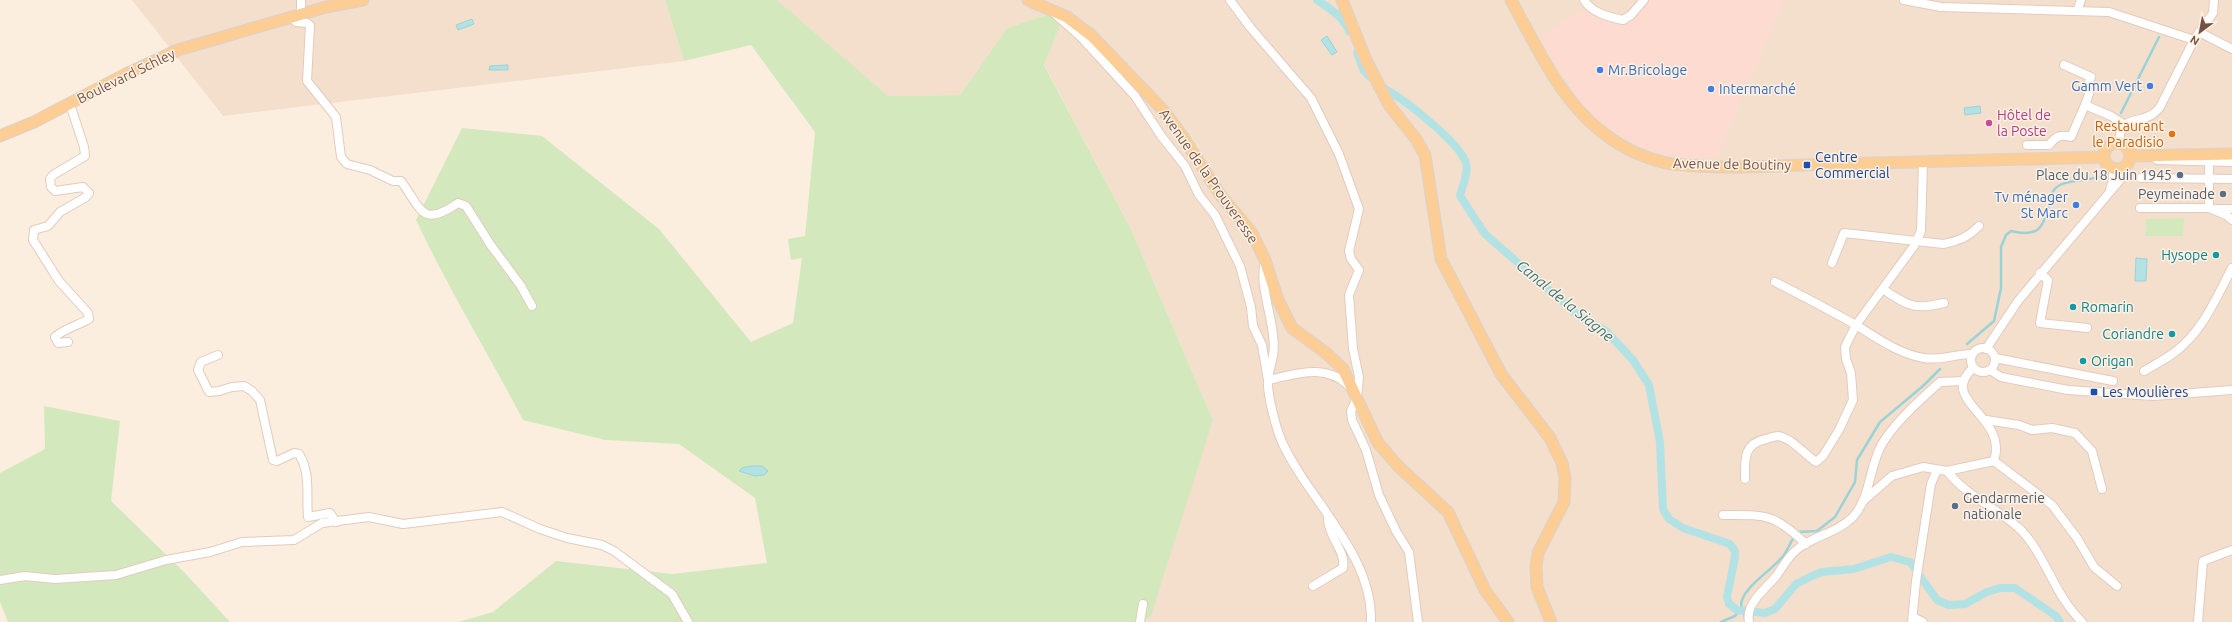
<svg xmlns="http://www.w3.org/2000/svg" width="2232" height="622" font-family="Ubuntu,sans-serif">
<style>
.residential{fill:#f4dfcd}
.commercial{fill:#fddbd1}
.green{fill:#d3e9bd}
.water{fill:#b3e2e5;stroke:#9ad3d7}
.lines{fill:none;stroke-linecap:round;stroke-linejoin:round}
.stream{stroke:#9ad3d7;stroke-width:2.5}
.canal{stroke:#b3e2e5;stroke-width:8}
.minor-casing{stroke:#e2cbbe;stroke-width:10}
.major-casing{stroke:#dad2cf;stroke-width:13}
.minor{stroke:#fff;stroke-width:8}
.major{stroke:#fccd95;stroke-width:11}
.shop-dot{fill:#3f7fe0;stroke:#fff2e4;stroke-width:1.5}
.hotel-dot{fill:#d1479c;stroke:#fff2e4;stroke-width:1.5}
.food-dot{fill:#e8710a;stroke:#fff2e4;stroke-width:1.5}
.transit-dot{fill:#1a4fb4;stroke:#fff2e4;stroke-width:1.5}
.service-dot{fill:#5c6f8a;stroke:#fff2e4;stroke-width:1.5}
.culture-dot{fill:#0f9aa8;stroke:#fff2e4;stroke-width:1.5}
.labels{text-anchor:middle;stroke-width:3;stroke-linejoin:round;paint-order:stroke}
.shop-label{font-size:14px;fill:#366cbe;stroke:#fff2e4;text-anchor:start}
.street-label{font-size:14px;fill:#725247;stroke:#fff2e4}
.hotel-label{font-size:14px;fill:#b23c85;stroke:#fff2e4;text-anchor:start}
.food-label{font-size:14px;fill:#c56008;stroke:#fff2e4;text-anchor:end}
.transit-label{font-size:14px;fill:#164399;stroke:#fff2e4;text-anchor:start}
.service-label{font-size:14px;fill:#4e5e75;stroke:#fff2e4;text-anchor:end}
.culture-label{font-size:14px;fill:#0d838f;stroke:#fff2e4;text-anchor:end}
.water-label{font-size:15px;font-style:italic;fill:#3b7378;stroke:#fff2e4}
</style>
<rect width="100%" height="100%" fill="#fceede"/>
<!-- residential -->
<g class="residential">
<path d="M 132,0 L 665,0 L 684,61 L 223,116 Z"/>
<path d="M 777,0 L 2232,0 L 2232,622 L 1141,622 L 1213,420 L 1130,227 L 1044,64 L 1067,8 L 1007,28 L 960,95 L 887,96 Z"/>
</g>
<!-- commercial -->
<path class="commercial" d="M 1649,0 L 1784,0 L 1717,157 L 1679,158 L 1649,150 L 1625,140 L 1591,113 L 1578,100 L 1540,36 L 1586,9 L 1616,25 L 1625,25 Z"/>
<!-- green -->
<g class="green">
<path d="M 665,0 L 777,0 L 888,96 L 960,95 L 1007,28 L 1067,8 L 1044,65 L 1130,227 L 1213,420 L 1151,616 L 1141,622 L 458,622 L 493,612 L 556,561 L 673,574 L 767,563 L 755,498 L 679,444 L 605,440 L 523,420 C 488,353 448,288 416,220 L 462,128 L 542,136 L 659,229 L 751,342 L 793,323 L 802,258 L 791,260 L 788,239 L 805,236 L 815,132 L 751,45 L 684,61 Z"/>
<path d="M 2184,218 L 2183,236 L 2145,236 L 2146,219 Z"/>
<path d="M 44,406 L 120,421 L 111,501 L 185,573 L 230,622 L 8,622 L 0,602 L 0,473 L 45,449 Z"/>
</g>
<!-- water -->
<g class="water">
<path d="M 472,19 L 474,24 L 458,30 L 456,25 Z"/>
<path d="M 1327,36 L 1337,52 L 1332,55 L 1321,40 Z"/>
<path d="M 508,65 L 508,70 L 489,70 L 490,66 Z"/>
<path d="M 1980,106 L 1981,113 L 1965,115 L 1964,108 Z"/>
<path d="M 2136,258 L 2147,259 L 2146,281 L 2135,281 Z"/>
<path d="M 751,466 L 762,466 L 768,471 L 764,475 L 755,476 L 739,471 L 742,468 Z"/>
</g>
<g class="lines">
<!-- stream -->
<g class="stream">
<path d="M 2121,113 L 2159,37"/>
<path d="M 1967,344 L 1994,321 L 2001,288 L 2001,247 L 2006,235 L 2011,231 C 2040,238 2043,227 2050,202 C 2051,198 2051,193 2054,190 C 2063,177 2094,183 2109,173"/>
<path d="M 1745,618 C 1744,611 1739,608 1742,600 C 1748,584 1772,570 1784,555 C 1789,548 1791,539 1798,532 L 1817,531 L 1835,517 L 1855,482 L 1857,460 L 1880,422 L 1923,386 L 1940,369"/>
<path d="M 1721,622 L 1735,616 L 1741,609"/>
</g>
<!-- canal -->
<g class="canal">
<path d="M 1317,0 C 1330,9 1343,16 1349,31"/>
<path d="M 1357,53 L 1364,71 L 1370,77"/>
<path d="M 1385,89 C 1404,99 1460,143 1466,163 C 1469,172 1462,187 1460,196 L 1485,234 L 1579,316 L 1606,331 L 1633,360 L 1649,385 L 1660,442 L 1663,509 L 1669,519 L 1683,528 L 1730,544 L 1735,551 L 1735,557 L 1727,597 L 1729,604 L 1737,610 L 1765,613 L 1775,609 L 1796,584 L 1812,576 L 1822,572 L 1854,569 L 1891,557 L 1910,562 L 1937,600 L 1949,605 L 1965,604 L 1987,592 L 2000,588 L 2015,588 L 2056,616 L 2060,622"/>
</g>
<defs>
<g id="minor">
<path d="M 301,0 L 301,15"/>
<path d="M 1230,0 L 1250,27 L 1311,98 L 1339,154 L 1359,209 L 1349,251 L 1351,259 L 1359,270 L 1349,295 L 1353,349 L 1359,377 L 1357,398 L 1351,411 L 1352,420 L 1366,450 L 1379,495 L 1396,531 L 1409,552 L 1418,622"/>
<path d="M 1584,0 C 1592,13 1609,17 1623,20 L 1631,15 L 1644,0"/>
<path d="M 1904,0 L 1941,7 L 2109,12 L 2194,40"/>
<path d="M 2077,11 L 2081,0"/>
<path d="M 1055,14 L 1081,37 L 1135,96 L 1162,137 L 1185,166 L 1199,195 L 1215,215 L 1240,266 L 1251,307 L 1253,326 L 1262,345 L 1268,380 C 1297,374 1325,363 1349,386"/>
<path d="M 292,18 L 296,22 L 307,23 L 310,25 L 307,81 L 336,117 L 341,157 L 347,164 L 370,170 L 393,181 L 401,181 C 422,210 422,228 458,203 L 466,206 L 490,244 L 521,286 L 532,306"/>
<path d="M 2199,32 L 2232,49"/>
<path d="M 2064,65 L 2091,77 L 2087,87 L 2089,94 L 2085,105 L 2111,116 L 2125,125"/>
<path d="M 2119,143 C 2120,110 2145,128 2160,107 L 2194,40 L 2213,13 L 2214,0"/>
<path d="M 2027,145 L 2049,145 C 2056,136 2060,134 2071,137 L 2085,105"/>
<path d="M 2157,160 L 2232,162"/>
<path d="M 2141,178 L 2232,179"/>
<path d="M 2110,190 L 2113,179 L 2113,169"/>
<path d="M 2140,208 L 2209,208 L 2209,154"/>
<path d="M 2209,208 L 2226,215 L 2232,220"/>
<path d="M 2216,209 L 2232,209"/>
<path d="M 1265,261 C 1259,282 1271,313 1273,335 C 1276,356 1270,362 1268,380 C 1267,395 1276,428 1282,442 C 1309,501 1373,554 1371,622"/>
<path d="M 1832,263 L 1844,233 L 1943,244 C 1959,241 1968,237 1979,226"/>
<path d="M 2040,273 L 2048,280 L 2040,323 L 2087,328"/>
<path d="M 1775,282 C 1803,296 1829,310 1856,325 C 1877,338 1899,354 1924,358 C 1940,361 1955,354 1972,354"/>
<path d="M 1884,290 C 1909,306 1914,310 1944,303"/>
<path d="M 68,342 L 58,343 L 55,337 C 63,329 79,325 89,319 L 88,313 L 59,281 L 33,240 L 34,230 L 48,226 L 60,212 L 86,197 L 89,193 L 83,187 L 55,191 L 51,187 L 50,179 L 53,175 L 85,156 L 84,147 L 70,104"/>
<circle cx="1983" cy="360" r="12"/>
<path d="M 1986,349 L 2018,301 L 2120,180 L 2125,167"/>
<path d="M 218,355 L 201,362 L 198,370 L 209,392 L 219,391 L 232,387 L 244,386 L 252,391 L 260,400 L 273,460 L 277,461 L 294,453 L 299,454 C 311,473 306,496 308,517 L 330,513 L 336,522"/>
<path d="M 1995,358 L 2113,381"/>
<path d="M 1990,370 L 2001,377 L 2068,390 L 2153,396 L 2232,390"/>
<path d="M 2144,371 C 2154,365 2166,359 2175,352 C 2203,331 2216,298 2232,268"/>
<path d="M 1986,420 L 2019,425 L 2032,430 L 2052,428 L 2075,433 L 2092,451 L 2102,489"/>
<path d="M 1994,461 L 2052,505 L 2077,538 L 2094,567 L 2117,586"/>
<path d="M 1947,471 C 1968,498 1998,508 2021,530 C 2046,556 2054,595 2082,622"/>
<path d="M 1745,479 C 1745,459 1743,444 1766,439 C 1770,438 1775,436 1778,436 C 1792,438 1805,455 1816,462 L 1823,456 L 1839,430 L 1853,400 L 1851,373 L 1846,359 L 1845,347 L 1856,325 L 1914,246 L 1921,231 L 1923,162"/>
<path d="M 1863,501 L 1892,476 L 1923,467 L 1947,471 L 1994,461 C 2009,416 1937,401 1973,368"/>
<path d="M 1723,515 C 1767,515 1773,513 1806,544"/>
<path d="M 0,580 L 25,576 L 55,579 L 116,575 L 166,560 L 210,552 L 242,542 L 294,540 L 322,523 L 369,517 L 403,524 L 502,512 L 540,529 L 567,538 L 602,545 L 614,551 L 672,594 L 688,622"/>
<path d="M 1313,586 L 1343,568 C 1346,550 1329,539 1328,519"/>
<path d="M 1913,617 L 1923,622"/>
<path d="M 1140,622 L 1143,604"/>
<path d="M 1749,622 C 1745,603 1766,589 1777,575 C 1782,568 1787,559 1793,553 C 1810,536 1836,534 1853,517 C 1871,497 1869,466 1882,444 C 1896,421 1920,400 1940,382 L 1962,381"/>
<path d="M 1912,622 L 1916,581 L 1931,484 L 1937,470"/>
<path d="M 2198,622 L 2203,561 L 2232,550"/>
</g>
<g id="major">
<path d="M 1028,0 L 1067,17 L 1092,36 L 1164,111 L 1181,134 L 1221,196 L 1252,233 L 1265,260 L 1278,300 L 1292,328 L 1326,353 L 1343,369 L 1378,443 L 1399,467 L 1448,512 L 1485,590 L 1508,622"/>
<path d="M 1342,0 L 1366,60 L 1389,105 L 1416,139 L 1425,155 L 1441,259 L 1501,374 L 1550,438 L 1562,463 L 1565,477 L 1564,502 L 1538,553 L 1536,566 L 1537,587 L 1551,622"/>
<path d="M 1511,0 C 1539,51 1563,107 1613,140 C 1629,151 1652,161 1672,164 C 1727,170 1785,165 1840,164 C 1928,162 2016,160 2103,157"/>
<path d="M 0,136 L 34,122 L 126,74 L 178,50 L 326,7 L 363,0"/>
<circle cx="2117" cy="156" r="13"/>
<path d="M 2130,156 L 2232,154"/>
</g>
</defs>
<!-- minor casing -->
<use href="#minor" class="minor-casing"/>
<!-- major casing -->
<use href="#major" class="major-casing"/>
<!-- minor -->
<use href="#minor" class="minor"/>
<!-- major -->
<use href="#major" class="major"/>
</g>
<!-- markers -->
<g class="shop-dot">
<circle cx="1600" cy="70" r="4"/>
<circle cx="2150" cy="86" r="4"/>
<circle cx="1711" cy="89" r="4"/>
<circle cx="2076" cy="205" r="4"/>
</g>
<circle class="hotel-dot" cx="1989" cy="123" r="4"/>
<circle class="food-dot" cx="2172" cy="134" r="4"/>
<g class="transit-dot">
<rect x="1803" y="161" width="8" height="8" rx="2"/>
<rect x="2090" y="388" width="8" height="8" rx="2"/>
</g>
<g class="service-dot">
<circle cx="2180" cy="175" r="4"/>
<circle cx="2223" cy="194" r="4"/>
<circle cx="1955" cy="506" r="4"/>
</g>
<g class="culture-dot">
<circle cx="2216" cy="255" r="4"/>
<circle cx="2073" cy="307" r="4"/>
<circle cx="2172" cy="334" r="4"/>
<circle cx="2083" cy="361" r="4"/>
</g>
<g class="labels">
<!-- shop labels -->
<g class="shop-label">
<text x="1608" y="75">Mr.Bricolage</text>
<text x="2142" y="91" text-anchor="end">Gamm Vert</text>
<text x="1719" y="94">Intermarché</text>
<text x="2068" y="202" text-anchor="end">Tv ménager<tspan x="2068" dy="16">St Marc</tspan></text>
</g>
<!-- street labels -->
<g class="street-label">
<text transform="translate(126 76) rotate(-26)" y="5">Boulevard Schley</text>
<text transform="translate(1732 164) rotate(1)" y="5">Avenue de Boutiny</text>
<text transform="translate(1209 176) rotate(55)" y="5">Avenue de la Prouveresse</text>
</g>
<!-- hotel labels -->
<g class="hotel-label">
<text x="1997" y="120">Hôtel de<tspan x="1997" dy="16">la Poste</tspan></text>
</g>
<!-- food labels -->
<g class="food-label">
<text x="2164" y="131">Restaurant<tspan x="2164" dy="16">le Paradisio</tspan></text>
</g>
<!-- transit labels -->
<g class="transit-label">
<text x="1815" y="162">Centre<tspan x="1815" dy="16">Commercial</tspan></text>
<text x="2102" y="397">Les Moulières</text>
</g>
<!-- service labels -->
<g class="service-label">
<text x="2172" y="180">Place du 18 Juin 1945</text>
<text x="2215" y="199">Peymeinade</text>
<text x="1963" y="503" text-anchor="start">Gendarmerie<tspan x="1963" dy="16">nationale</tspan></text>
</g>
<!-- culture labels -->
<g class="culture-label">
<text x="2208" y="260">Hysope</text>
<text x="2081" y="312" text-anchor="start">Romarin</text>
<text x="2164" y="339">Coriandre</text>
<text x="2091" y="366" text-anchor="start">Origan</text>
</g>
<!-- water labels -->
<g class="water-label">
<text transform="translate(1565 301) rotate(39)" y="5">Canal de la Siagne</text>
</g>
</g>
<!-- north arrow -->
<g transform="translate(2200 32) rotate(212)" stroke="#fff2e4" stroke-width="3" paint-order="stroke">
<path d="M0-3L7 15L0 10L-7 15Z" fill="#725247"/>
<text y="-6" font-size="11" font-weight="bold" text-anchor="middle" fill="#725247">N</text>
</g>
</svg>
